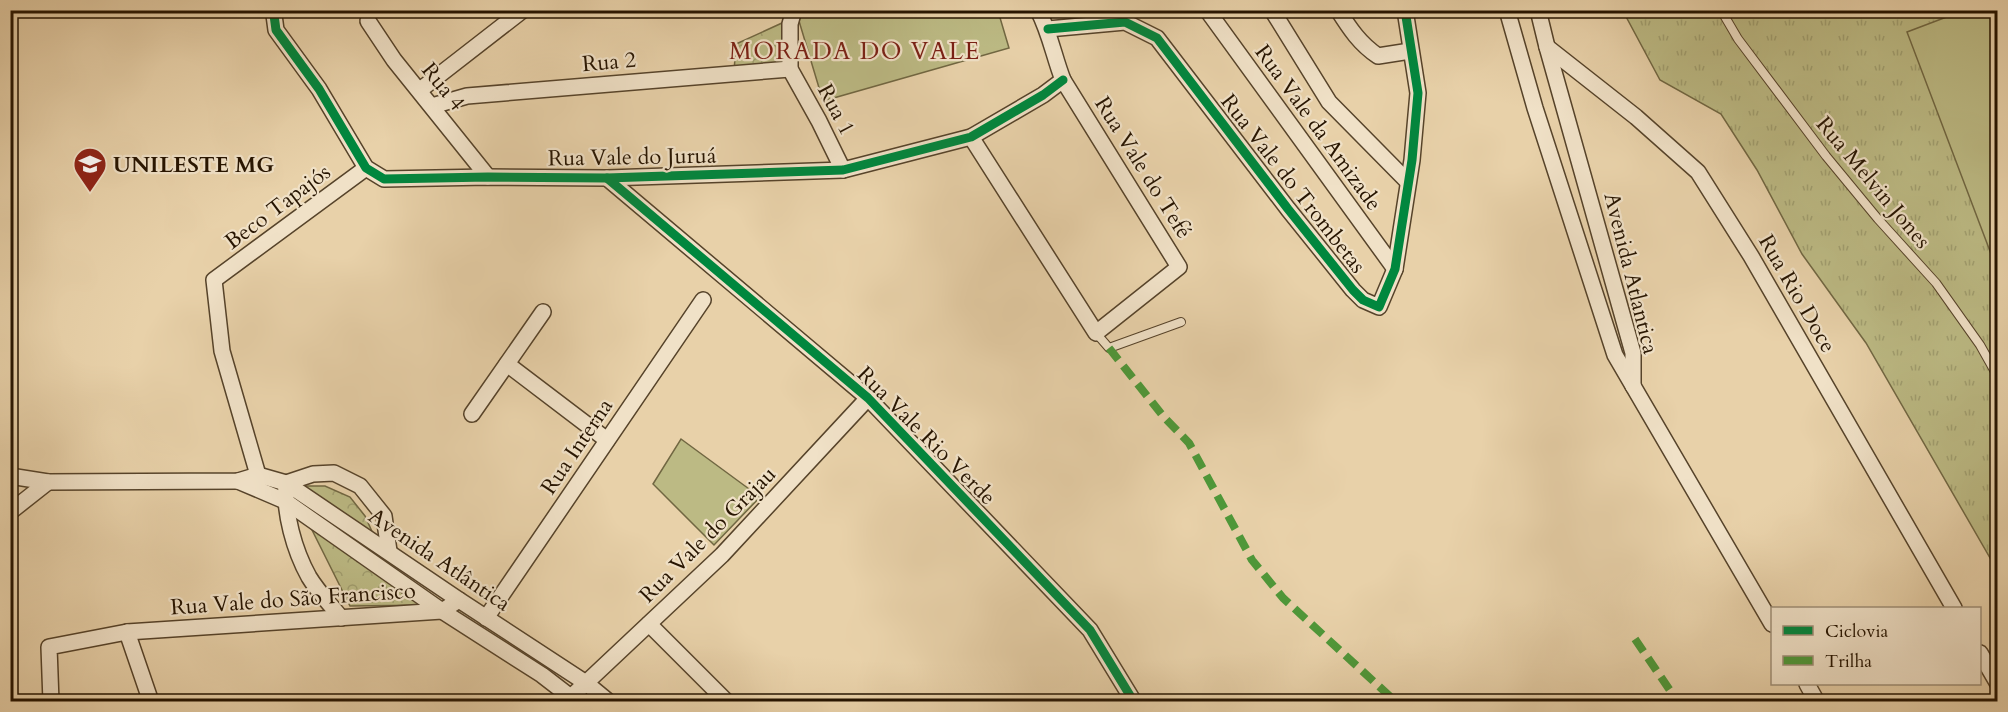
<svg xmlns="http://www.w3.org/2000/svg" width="2008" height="712" font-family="Cardo,serif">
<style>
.grass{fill:url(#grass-tufts);stroke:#716742;stroke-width:1.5}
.forest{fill:url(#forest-crowns);stroke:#716742;stroke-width:1.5}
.pitch{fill:#bcba84;stroke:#716742;stroke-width:1.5}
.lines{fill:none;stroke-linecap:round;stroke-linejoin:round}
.lane-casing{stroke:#56432a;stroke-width:10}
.street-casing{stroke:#56432a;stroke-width:18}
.lane{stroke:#f0e1c7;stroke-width:8}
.street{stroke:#f0e1c7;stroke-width:15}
.quiet{stroke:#4e9839;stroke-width:8;stroke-dasharray:15 8;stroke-linecap:butt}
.cycleway-casing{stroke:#f0e1c7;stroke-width:13}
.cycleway{stroke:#00873e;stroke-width:9}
.labels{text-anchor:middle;stroke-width:4.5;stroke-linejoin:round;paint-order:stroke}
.street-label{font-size:22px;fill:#261400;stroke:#f0e1c7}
.poi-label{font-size:22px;font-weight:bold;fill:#261400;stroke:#f0e1c7;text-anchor:start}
.neighbourhood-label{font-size:24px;letter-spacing:1.5px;fill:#7a1f14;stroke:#f0e1c7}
</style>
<defs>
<pattern id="grass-tufts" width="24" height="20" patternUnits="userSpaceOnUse" patternTransform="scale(1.5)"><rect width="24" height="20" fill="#bcba84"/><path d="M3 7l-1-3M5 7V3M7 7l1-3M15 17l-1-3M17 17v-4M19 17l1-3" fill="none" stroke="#a19f70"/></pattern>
<pattern id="forest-crowns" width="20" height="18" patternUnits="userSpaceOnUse" patternTransform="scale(1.5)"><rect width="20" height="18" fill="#bcba84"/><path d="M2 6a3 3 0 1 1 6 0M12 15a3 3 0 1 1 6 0" fill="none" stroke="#a19f70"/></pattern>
</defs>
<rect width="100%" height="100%" fill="#e8d1a9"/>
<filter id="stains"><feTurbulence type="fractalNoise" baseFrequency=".00333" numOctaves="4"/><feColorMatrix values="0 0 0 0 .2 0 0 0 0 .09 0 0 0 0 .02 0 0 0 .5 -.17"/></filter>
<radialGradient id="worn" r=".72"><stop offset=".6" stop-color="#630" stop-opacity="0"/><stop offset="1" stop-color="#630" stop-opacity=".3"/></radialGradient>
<!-- grass -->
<path class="grass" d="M 1623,11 L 1997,11 L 1997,570 L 1866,343 L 1802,254 L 1757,170 L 1721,114 L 1660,80 Z"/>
<!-- forest -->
<g class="forest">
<path d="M 782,23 L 783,55 L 772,67 L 734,72 L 736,44 Z"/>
<path d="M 304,486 L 325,486 L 350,497 L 365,516 L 374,536 L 374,565 L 432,605 L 350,606 L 294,494 Z"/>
</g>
<!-- pitch -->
<g class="pitch">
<path d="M 1965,10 L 1997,11 L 1996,267 L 1907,32 Z"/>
<path d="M 796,11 L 998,11 L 1009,48 L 823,101 Z"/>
<path d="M 681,439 L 760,497 L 714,545 L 653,484 Z"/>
</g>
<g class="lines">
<defs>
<g id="lane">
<path d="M 1721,10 L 1738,39 L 1826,156 L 1878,219 L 1936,283 L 1980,345 L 1998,377"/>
<path d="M 1096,333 L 1109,348 L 1181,322"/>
</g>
<g id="street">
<path d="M 275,10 L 274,15 L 276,30 L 319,89 L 366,168 L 384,179 L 488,177 L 607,178 L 843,170 L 971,137 L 1043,95 L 1063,80"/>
<path d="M 794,10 L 790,24 L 790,69 L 819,121 L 843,170"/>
<path d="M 1207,10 L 1395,269"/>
<path d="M 1272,10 L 1329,102 L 1408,182"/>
<path d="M 1338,10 C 1350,29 1360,44 1378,56 L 1410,51"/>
<path d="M 1507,10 L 1535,108 L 1615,355 L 1772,624"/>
<path d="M 1538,10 L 1547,47 L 1633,353 L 1633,386"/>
<path d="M 368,21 L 394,60 L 488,177"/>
<path d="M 1048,29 L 1125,22 L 1157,38 L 1288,209 L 1353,290 L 1363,300 L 1379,307 L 1395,269 L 1412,160 L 1418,93 L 1405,10"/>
<path d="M 1547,47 L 1636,117 L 1698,172 L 1751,256 L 1954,608"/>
<path d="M 420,90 L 523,10"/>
<path d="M 432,106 L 467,96 L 790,69"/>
<path d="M 971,137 L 1096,333 L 1179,267 L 1063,80 C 1054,57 1050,33 1038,10"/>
<path d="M 607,178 L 868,398 L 1090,630 L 1134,702"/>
<path d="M 507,364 L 607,440"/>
<path d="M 472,414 L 543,312"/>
<path d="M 10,476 L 48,482 L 238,481 L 258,475 L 286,483 L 459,600 L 586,683 L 609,702"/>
<path d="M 238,481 L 285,501 L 442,611 L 542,675 L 577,702"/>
<path d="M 258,482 L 258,475 L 222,351 L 214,280 L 366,168"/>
<path d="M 10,512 L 48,482"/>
<path d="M 341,618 C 331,605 318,592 309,577 C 294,550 284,513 286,483 L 313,474 L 334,473 L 360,486 L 384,516 L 389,551"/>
<path d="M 486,618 L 703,300"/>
<path d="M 649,624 L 727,702"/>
<path d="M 127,632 L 151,702"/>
<path d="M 1980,653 L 1998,684"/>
<path d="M 1807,684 L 1817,702"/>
<path d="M 571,697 L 722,555 L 868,398"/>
<path d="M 51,702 L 49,647 L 127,632 L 442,611 L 459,600"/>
</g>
</defs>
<!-- lane casing -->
<use href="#lane" class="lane-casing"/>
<!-- street casing -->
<use href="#street" class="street-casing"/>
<!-- lane -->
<use href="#lane" class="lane"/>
<!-- street -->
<use href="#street" class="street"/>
<!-- quiet -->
<g class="quiet">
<path d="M 1109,348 L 1163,416 L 1189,443 L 1252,560 L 1283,598 L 1396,702"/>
<path d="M 1635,639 L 1678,702"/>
</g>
<defs>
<g id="cycleway">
<path d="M 275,10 L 274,15 L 276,30 L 319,89 L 366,168 L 384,179 L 488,177 L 607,178 L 843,170 L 971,137 L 1043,95 L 1063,80"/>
<path d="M 1048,29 L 1125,22 L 1157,38 L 1288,209 L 1353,290 L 1363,300 L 1379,307 L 1395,269 L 1412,160 L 1418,93 L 1405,10"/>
<path d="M 607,178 L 868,398 L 1090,630 L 1134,702"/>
</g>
</defs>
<!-- cycleway casing -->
<use href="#cycleway" class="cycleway-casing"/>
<!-- cycleway -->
<use href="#cycleway" class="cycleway"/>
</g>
<!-- icons -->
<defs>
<symbol id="university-pin" viewBox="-11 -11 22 30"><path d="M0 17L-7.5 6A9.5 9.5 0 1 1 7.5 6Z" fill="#8f2418" stroke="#f0e1c7"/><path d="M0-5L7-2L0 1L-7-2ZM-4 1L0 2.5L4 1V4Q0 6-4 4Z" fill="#fff"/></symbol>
</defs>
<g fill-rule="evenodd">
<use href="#university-pin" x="71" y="145" width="38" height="52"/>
</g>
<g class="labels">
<!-- street labels -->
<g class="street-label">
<text transform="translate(609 61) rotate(-5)" y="8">Rua 2</text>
<text transform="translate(444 86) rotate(51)" y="8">Rua 4</text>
<text transform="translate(837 109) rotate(62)" y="8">Rua 1</text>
<text transform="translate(1319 127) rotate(54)" y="8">Rua Vale da Amizade</text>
<text transform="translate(632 156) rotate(-1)" y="8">Rua Vale do Juruá</text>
<text transform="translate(1144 167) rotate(58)" y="8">Rua Vale do Tefé</text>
<text transform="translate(1874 182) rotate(50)" y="8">Rua Melvin Jones</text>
<text transform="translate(1294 183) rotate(52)" y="8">Rua Vale do Trombetas</text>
<text transform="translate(277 206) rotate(-37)" y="8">Beco Tapajós</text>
<text transform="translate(1632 273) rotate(76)" y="8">Avenida Atlantica</text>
<text transform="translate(1798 293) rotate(60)" y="8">Rua Rio Doce</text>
<text transform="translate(927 435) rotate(45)" y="8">Rua Vale Rio Verde</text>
<text transform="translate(576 446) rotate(-56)" y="8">Rua Interna</text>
<text transform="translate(707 534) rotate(-45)" y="8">Rua Vale do Grajau</text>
<text transform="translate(440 559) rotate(34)" y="8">Avenida Atlântica</text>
<text transform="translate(293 598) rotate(-4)" y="8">Rua Vale do São Francisco</text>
</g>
<!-- poi labels -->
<g class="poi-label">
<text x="113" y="172">UNILESTE MG</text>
</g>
<!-- neighbourhood labels -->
<g class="neighbourhood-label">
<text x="855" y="59">MORADA DO VALE</text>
</g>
</g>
<!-- margin -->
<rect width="2008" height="712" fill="none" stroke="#e8d1a9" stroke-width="36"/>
<rect x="12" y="12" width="1984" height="688" fill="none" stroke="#261400" stroke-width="3"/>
<rect x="18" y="18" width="1972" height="676" fill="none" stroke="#261400" stroke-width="1.5"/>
<!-- legend -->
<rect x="1771" y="607" width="210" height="78" fill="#f0e1c7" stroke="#9f8f77" stroke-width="1.5"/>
<rect x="1783" y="626" width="30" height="9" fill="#00873e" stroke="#9f8f77" stroke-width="1.5"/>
<text x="1825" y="637" font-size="18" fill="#261400">Ciclovia</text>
<rect x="1783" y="656" width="30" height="9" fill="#4e9839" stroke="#9f8f77" stroke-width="1.5"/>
<text x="1825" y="667" font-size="18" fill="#261400">Trilha</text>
<rect width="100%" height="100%" filter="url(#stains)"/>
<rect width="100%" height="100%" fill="url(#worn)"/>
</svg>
